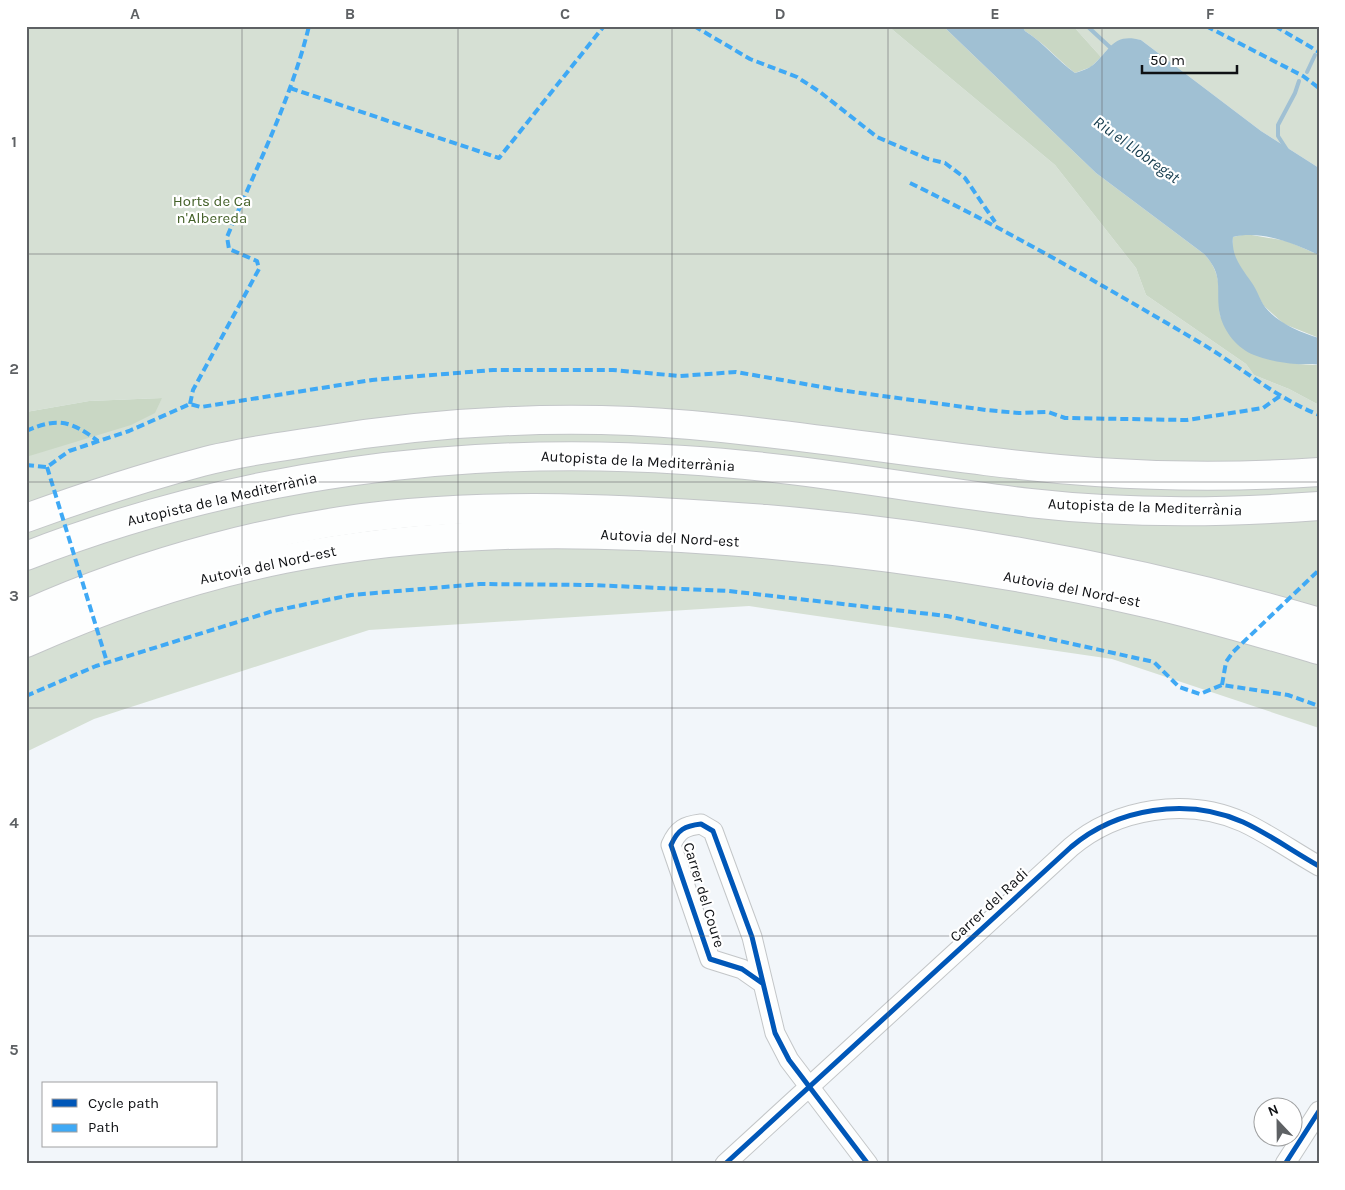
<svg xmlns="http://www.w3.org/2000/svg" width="1345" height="1190" font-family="Karla,sans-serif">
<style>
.green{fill:#d6e0d4}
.forest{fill:#c9d7c4}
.water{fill:#a0c0d3}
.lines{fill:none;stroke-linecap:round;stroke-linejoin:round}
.stream{stroke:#a0c0d3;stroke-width:4}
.minor-casing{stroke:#c3c6c8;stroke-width:21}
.highway-casing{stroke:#c3c6c8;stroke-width:30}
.minor{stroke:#fdfefe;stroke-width:19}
.highway{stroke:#fdfefe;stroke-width:28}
.quiet{stroke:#3fa9f5;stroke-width:4;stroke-dasharray:8 4;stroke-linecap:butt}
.cycleway-casing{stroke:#fff;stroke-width:8}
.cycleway{stroke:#0057b8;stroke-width:5}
.grid{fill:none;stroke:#5e6164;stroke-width:1;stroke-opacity:0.55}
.labels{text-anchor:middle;stroke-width:4.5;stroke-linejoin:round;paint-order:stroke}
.park-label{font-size:15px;fill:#446129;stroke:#fff}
.street-label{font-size:15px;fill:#0f1114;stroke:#fff}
.water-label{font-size:16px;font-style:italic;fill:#11384a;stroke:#fff}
.neatline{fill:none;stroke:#5e6164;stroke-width:2}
.grid-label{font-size:16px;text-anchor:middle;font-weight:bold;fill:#5e6164}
</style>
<rect width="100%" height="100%" fill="#f2f6fa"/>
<!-- green -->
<g class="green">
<path d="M 26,26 L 888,26 L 1055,165 L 1136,268 L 1146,295 L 1246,364 L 1254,375 L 1289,389 L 1319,405 L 1319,728 L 1112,659 L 749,606 L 369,630 L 94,719 L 26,752 L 26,457 L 162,398 L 89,401 L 26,412 Z"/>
<path d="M 1068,26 L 1319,26 L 1319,168 L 1261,131 L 1141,40 C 1125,36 1111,44 1101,57 L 1074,27 Z"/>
</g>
<!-- forest -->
<g class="forest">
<path d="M 888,26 L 943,26 L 1096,173 L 1204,254 C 1222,272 1219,292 1220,316 L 1296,364 L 1319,365 L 1319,405 L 1289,389 L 1254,375 L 1246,364 L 1146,295 L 1136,268 L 1055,165 Z"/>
<path d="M 1022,26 L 1074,27 L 1101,57 L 1091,67 L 1075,73 C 1057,59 1044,43 1025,31 Z"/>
<path d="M 1246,234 L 1287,241 L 1319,255 L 1319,338 L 1284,324 L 1264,306 L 1237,262 L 1232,250 L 1233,237 Z"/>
<path d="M 162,398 L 155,413 L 131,425 L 26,457 L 26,412 L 89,401 Z"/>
</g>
<!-- water -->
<path class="water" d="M 943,26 L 1022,26 L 1025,31 C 1044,43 1057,60 1075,73 C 1081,71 1088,69 1093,65 C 1111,49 1113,33 1141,40 L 1261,131 L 1319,168 L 1319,255 C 1292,243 1262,230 1233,237 C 1231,256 1241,267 1252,283 C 1257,290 1260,300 1265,307 C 1278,323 1299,332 1319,338 L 1319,365 C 1311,363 1304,365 1296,364 C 1283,363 1266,360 1254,355 C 1238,349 1224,332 1220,315 C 1215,290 1225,276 1204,254 L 1096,173 Z"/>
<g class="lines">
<!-- stream -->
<g class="stream">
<path d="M 1087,26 L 1113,50"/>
<path d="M 1307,72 L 1315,55"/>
<path d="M 1287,150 L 1278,136 L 1278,125 L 1295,93 L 1299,81"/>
</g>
<defs>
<g id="minor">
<path d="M 762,983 L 742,969 L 710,959 L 671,845 C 678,829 685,826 701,824 L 713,831 L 752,937 L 775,1033 L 789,1060 L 868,1164"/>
<path d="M 725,1164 L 1071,847 C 1117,808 1187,797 1243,822 C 1269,834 1294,852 1319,866"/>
<path d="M 1285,1164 L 1319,1111"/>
</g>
<g id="highway">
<path d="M 26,518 C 84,497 142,478 202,462 C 239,452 279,447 318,441 C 441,421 566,414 691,425 C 826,437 960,462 1096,472 C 1170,477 1245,477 1319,472"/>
<path d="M 26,556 C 236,474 461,445 684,460 C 800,467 915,489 1030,503 C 1126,514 1223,513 1319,506"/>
<path d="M 26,614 C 144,561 280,524 409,513 C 528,503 648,510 766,519 C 953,535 1139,569 1319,622"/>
<path d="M 26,643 C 109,606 195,577 284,559 C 430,530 579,530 727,541 C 867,552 1009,572 1146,603 C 1204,616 1261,633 1319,650"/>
</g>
</defs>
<!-- minor casing -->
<use href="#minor" class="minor-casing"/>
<!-- highway casing -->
<use href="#highway" class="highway-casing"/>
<!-- minor -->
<use href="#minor" class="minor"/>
<!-- highway -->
<use href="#highway" class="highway"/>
<!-- quiet -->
<g class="quiet">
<path d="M 694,26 L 750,59 L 797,77 L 820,92 L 877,137 L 928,159 L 945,163 L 965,178 L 995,222"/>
<path d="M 1206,26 L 1303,76 L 1319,88"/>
<path d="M 1275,26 L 1319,52"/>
<path d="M 290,88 L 499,158 L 604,26"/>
<path d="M 910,183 C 1009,231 1104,286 1199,342 C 1240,366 1274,397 1319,415"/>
<path d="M 190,404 L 193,390 L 259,269 L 257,261 L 229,249 L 227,237 C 256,168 291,100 309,26"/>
<path d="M 26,431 C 58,417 71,421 98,441"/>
<path d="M 26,465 L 47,467 L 69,451 L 129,431 L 190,404 L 201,407 L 372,380 L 493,370 L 613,370 L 680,376 L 736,372 L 839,390 L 986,410 L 1019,413 L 1048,412 L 1065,418 L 1187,420 L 1263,408 L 1280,396"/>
<path d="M 47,467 L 107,662"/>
<path d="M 1222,685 L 1226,662 L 1233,652 L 1319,570"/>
<path d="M 26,696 L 96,666 L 273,611 L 351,595 L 480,584 L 591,585 L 729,591 L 947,616 L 1154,662 L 1179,687 L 1200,694 L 1222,685 L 1288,695 L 1319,706"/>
</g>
<defs>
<g id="cycleway">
<path d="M 762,983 L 742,969 L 710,959 L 671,845 C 678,829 685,826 701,824 L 713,831 L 752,937 L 775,1033 L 789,1060 L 868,1164"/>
<path d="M 725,1164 L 1071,847 C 1117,808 1187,797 1243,822 C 1269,834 1294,852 1319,866"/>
<path d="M 1285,1164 L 1319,1111"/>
</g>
</defs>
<!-- cycleway casing -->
<use href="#cycleway" class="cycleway-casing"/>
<!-- cycleway -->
<use href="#cycleway" class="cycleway"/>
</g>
<!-- grid -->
<path class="grid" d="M 242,26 L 242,1164M 458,26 L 458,1164M 672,26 L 672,1164M 888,26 L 888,1164M 1102,26 L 1102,1164M 26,254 L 1319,254M 26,482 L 1319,482M 26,708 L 1319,708M 26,936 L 1319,936"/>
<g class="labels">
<!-- park labels -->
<g class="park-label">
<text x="212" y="206">Horts de Ca<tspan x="212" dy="17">n'Albereda</tspan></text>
</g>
<!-- street labels -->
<g class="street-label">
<text transform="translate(638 461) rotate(3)" y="5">Autopista de la Mediterrània</text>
<text transform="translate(222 499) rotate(-13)" y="5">Autopista de la Mediterrània</text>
<text transform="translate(1145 507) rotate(2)" y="5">Autopista de la Mediterrània</text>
<text transform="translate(670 538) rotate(3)" y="5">Autovia del Nord-est</text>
<text transform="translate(268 565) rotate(-12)" y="5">Autovia del Nord-est</text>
<text transform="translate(1072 589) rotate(11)" y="5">Autovia del Nord-est</text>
<text transform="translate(704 895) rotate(73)" y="5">Carrer del Coure</text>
<text transform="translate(989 905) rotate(-43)" y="5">Carrer del Radi</text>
</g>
<!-- water labels -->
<g class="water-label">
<text transform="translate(1137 149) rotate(36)" y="6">Riu el Llobregat</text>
</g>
</g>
<!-- border -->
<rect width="1345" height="1190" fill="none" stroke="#ffffff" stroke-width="55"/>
<!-- legend -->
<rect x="42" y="1082" width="175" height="65" fill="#ffffff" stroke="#9fa0a1"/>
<rect x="52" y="1099" width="25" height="8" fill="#0057b8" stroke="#9fa0a1"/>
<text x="88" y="1108" font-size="15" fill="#0f1114">Cycle path</text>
<rect x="52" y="1124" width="25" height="8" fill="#3fa9f5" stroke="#9fa0a1"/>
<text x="88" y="1132" font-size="15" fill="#0f1114">Path</text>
<!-- north arrow -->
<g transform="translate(1278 1122) rotate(338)"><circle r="24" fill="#ffffff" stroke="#9fa0a1"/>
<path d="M0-4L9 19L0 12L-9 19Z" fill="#5e6164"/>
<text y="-8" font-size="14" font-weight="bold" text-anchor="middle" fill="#0f1114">N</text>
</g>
<!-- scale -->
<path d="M1142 65v8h95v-8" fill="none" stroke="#0f1114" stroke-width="2.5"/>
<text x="1150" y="65" font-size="15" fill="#0f1114" stroke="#ffffff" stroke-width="4" paint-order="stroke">50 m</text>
<rect x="28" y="28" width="1290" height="1134" class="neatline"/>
<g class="grid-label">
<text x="135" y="19">A</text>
<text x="350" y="19">B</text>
<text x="565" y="19">C</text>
<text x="780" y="19">D</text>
<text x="995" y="19">E</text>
<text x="1210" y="19">F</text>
<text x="14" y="147">1</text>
<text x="14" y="374">2</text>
<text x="14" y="601">3</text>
<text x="14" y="828">4</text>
<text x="14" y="1055">5</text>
</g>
</svg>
